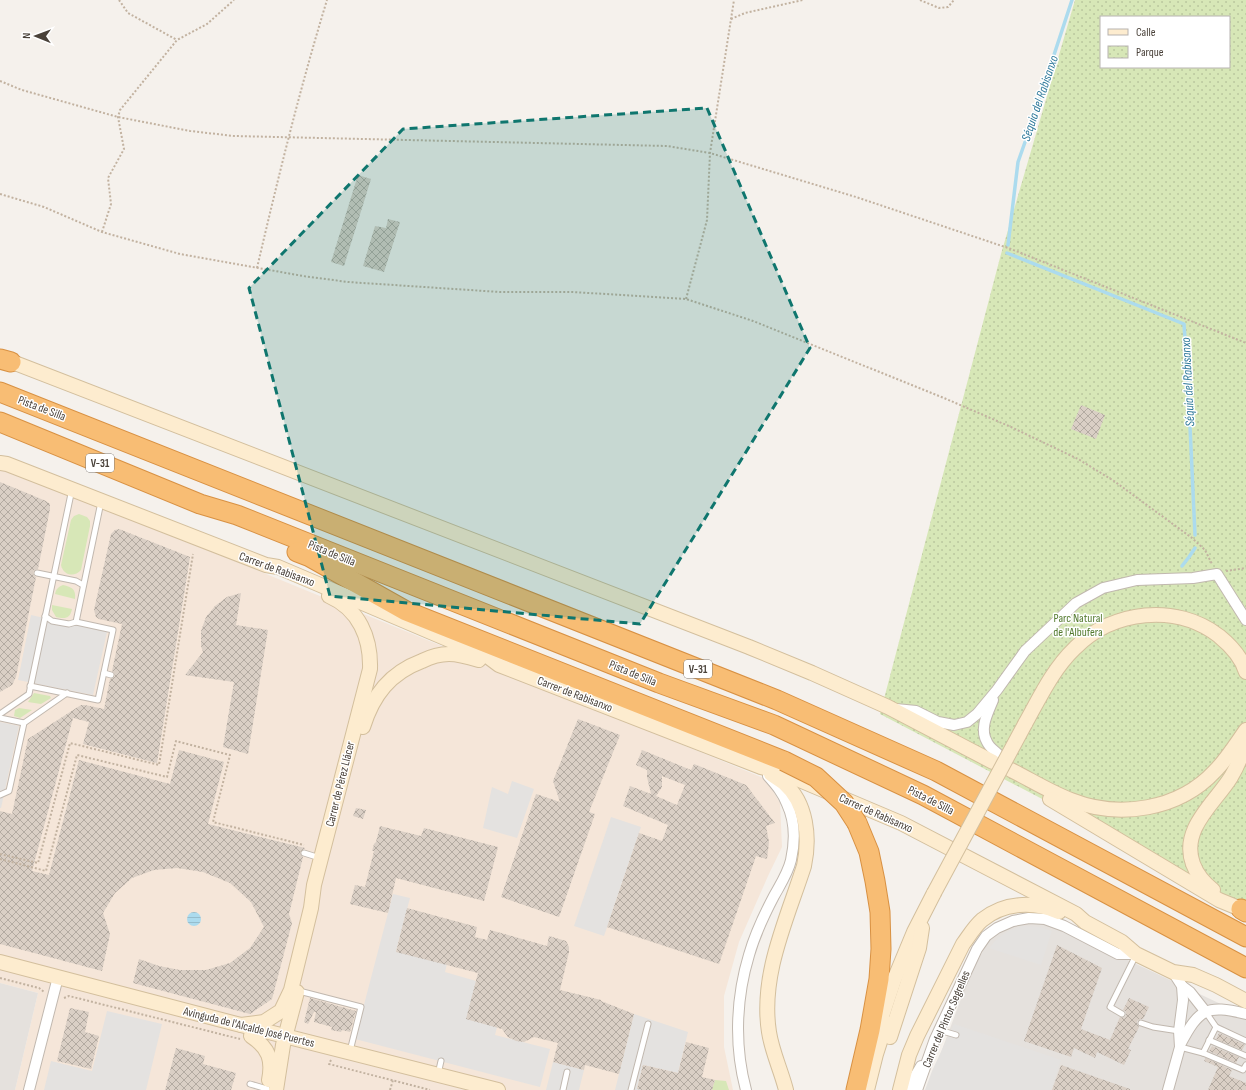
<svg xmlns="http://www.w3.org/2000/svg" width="1246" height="1090" font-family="'Sofia Sans Condensed',sans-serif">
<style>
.commercial{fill:#f5e6d9}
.industrial{fill:#e5e1dd}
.grass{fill:#d7e7b7}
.park{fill:url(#park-dots);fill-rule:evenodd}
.parking{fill:#e4e2e0}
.water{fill:url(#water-rules)}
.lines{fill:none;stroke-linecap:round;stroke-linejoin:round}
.stream{stroke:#acdbee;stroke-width:3.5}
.building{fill:url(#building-cross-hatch);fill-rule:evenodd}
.lane-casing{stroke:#c1b8af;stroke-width:7}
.street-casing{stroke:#c1b8af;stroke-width:12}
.secondary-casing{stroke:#d3bf9d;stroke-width:16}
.highway-casing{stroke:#d89143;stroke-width:21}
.path{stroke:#c2b2a0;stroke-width:2;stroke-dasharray:2 2;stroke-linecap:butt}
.lane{stroke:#fff;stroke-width:5}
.street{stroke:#fff;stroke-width:10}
.secondary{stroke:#fdeccf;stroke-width:14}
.highway{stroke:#f8bd74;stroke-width:19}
.secondary-bridge-casing{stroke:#d3bf9d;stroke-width:16;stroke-linecap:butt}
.highway-bridge-casing{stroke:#d89143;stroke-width:21;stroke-linecap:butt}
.secondary-bridge{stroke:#fdeccf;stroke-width:14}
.highway-bridge{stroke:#f8bd74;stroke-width:19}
.marked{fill:#0f766e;fill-opacity:0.2;stroke:#0f766e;stroke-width:3;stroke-dasharray:8 5;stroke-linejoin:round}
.labels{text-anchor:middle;stroke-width:3;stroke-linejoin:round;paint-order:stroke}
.shield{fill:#fff;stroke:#807b75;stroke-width:1}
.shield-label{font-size:11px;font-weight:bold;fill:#4a423a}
.street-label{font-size:12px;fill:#4a423a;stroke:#fff}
.park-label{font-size:12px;fill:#537a2e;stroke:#fff}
.water-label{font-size:13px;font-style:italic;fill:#307a9b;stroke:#fff}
</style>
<defs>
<pattern id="park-dots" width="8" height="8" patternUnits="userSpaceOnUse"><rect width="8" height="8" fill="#d7e7b7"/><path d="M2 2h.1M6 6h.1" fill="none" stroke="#bac79e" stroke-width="1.8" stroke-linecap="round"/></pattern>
<pattern id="water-rules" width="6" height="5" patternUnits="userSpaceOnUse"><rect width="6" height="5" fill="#acdbee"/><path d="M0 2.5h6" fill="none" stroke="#96bdcd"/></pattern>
<pattern id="building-cross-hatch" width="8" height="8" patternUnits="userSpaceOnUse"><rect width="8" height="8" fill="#dacfc5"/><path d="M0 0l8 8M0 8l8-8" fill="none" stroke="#b3aaa1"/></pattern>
</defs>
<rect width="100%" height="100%" fill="#f5f1ec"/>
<!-- commercial -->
<path class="commercial" d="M 0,469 L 198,546 L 766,779 L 780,803 L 782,847 L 768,876 L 739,942 L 724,996 L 724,1047 L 733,1090 L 15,1090 L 38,993 L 0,983 Z"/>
<!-- industrial -->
<g class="industrial">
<path d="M 1037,917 L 1246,1016 L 1246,1090 L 927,1090 L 971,972 L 994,932 Z"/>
<path d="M 0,983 L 38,993 L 15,1090 L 0,1090 Z"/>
</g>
<!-- grass -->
<g class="grass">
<path d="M 79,514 L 87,517 L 90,521 L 90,526 L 81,570 C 74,578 63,575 61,565 L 71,520 L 74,516 Z"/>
<path d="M 63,585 C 72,587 76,589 75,599 L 55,594 C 56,589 58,587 63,585 Z"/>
<path d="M 52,605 L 72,609 C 70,619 65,619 56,617 L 52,610 Z"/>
<path d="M 34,693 L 50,696 L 51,698 L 41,704 L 28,702 Z"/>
<path d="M 19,708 L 32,710 L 20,718 L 14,716 L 15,710 Z"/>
<path d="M 715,1080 L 726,1081 L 729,1090 L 712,1090 Z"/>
</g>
<!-- park -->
<path class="park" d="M 1075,0 L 1246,0 L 1246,906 L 880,714 L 1001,254 ZM 1101,17 L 1229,17 L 1229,67 L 1101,67 Z"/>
<!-- parking -->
<g class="parking">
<path d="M 31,615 L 107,632 L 93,695 L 18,680 Z"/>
<path d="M 0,722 L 19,726 L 1,808 L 0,808 Z"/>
<path d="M 512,781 L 534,789 L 517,838 L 483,828 L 492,787 L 508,794 Z"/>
<path d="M 611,817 L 641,827 L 604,936 L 574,926 Z"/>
<path d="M 393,894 L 410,898 L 396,951 L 447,964 L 445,972 L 476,981 L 467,1019 L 497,1027 L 495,1035 L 550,1049 L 540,1087 L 355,1039 Z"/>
<path d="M 1024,926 L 1039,927 L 1052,931 L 1041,965 L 989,948 L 998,938 L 1010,930 Z"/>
<path d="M 107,1011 L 162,1024 L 146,1090 L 44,1090 L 51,1061 L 92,1071 Z"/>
<path d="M 634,1014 L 688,1032 L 678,1073 L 643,1065 L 637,1088 L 642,1090 L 615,1090 Z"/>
<path d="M 954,1024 L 1061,1060 L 1051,1090 L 925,1090 L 932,1071 Z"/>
<path d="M 553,1062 L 584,1070 L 579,1090 L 546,1090 Z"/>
</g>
<!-- water -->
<circle class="water" cx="194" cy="919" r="7"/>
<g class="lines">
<!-- stream -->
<g class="stream">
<path d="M 1008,245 L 1018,162 L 1030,128 L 1072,0"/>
<path d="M 1007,253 L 1184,324 L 1188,383 L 1195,535"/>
<path d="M 1182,566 L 1189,557 L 1195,548"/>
</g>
</g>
<!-- building -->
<g class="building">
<path d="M 358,175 L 371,179 L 344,266 L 331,262 Z"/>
<path d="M 388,219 L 400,222 L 384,272 L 363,266 L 375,226 L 386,228 Z"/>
<path d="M 1081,405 L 1105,415 L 1096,439 L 1071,429 Z"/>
<path d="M 0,482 L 46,501 L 50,504 L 50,509 L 38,569 L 34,570 L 33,573 L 34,576 L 36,577 L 16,677 L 12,685 L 0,692 Z"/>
<path d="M 119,529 L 190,557 L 157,763 L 83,744 L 89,722 L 73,718 L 32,871 L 49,875 L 79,760 L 170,784 L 179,750 L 224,762 L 208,824 L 305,848 L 300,852 L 303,857 L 289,914 L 292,923 L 272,999 L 250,1014 L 133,983 L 139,959 L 159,966 L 180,970 L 206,970 L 230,963 L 250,948 L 264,927 L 251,902 L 230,883 L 203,872 L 177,868 L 154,870 L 132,878 L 115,893 L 103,913 L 110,934 L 102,971 L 0,944 L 0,811 L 12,814 L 28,739 L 81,705 L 85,705 L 104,709 L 110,679 L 113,678 L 115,676 L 114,673 L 112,671 L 122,624 L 99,619 L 96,617 L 94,610 L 111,534 L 115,530 Z"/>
<path d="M 241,593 L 236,625 L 268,630 L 248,754 L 223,747 L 234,682 L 185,675 L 203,652 L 201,646 L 201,631 L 206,617 L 215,606 L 227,597 Z"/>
<path d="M 578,719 L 620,735 L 589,812 L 595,814 L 559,917 L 501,897 L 536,794 L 560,802 L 553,781 Z"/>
<path d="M 642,750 L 691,770 L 694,764 L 746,785 L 775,823 L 766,826 L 769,842 L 767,859 L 756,856 L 719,964 L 607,927 L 639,833 L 662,841 L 668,825 L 623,806 L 630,786 L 651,794 L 647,777 L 647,770 L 636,765 ZM 662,776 L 685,785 L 677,805 L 656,796 L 662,787 Z"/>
<path d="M 356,808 L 366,810 L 363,819 L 353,816 Z"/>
<path d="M 380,826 L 421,836 L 424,828 L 498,847 L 484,901 L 396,878 L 388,913 L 350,904 L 355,885 L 365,887 L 374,851 L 372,851 L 374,844 L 376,842 Z"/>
<path d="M 407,908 L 477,927 L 475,937 L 487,940 L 490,930 L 547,946 L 549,936 L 566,941 L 569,947 L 569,952 L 560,990 L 601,1000 L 601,1001 L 634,1014 L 619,1074 L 585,1065 L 584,1070 L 553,1062 L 558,1043 L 534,1037 L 524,1042 L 516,1041 L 508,1037 L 502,1029 L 466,1019 L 478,973 L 396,952 Z"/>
<path d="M 1057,945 L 1102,968 L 1081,1029 L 1110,1040 L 1120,1017 L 1124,1018 L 1126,1016 L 1126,1012 L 1123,1010 L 1129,998 L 1149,1007 L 1143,1019 L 1140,1019 L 1137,1021 L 1137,1024 L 1139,1027 L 1128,1049 L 1131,1050 L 1124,1065 L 1097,1052 L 1095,1058 L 1074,1048 L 1071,1057 L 1024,1041 Z"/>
<path d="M 310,998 L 356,1011 L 350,1032 L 342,1030 L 341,1032 L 331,1030 L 332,1027 L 314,1022 L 316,1012 L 314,1012 L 308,1024 L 304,1022 Z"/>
<path d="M 70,1008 L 89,1012 L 85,1032 L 99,1036 L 91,1069 L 57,1061 Z"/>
<path d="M 1219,1033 L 1245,1045 L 1242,1050 L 1216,1039 Z"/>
<path d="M 686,1042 L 709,1048 L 702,1077 L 715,1080 L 712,1090 L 642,1090 L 637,1089 L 643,1065 L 678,1073 Z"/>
<path d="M 1212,1046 L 1239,1057 L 1236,1063 L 1209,1051 Z"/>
<path d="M 176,1048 L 205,1056 L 203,1064 L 236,1073 L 231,1090 L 165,1090 Z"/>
<path d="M 1206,1058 L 1232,1070 L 1229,1076 L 1246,1083 L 1246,1090 L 1208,1090 L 1218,1067 L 1204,1061 Z"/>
<path d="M 1061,1065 L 1130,1089 L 1130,1090 L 1052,1090 Z"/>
</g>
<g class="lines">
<defs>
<g id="lane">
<path d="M 37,573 L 76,581 L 83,585"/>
<path d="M 76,622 L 101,502"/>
<path d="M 104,673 L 111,675"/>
<path d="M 30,686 L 98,700 L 113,630 L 76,622 L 69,624 L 52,621 L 45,616"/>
<path d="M 0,714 L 29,694 L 72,489"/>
<path d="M 0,718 L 24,723"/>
<path d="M 0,795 L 9,791 L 24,723 L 67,693"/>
<path d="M 304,853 L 320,858"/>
<path d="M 299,991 L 361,1007 L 350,1051"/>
<path d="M 1205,1011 L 1216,1027 L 1246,1041"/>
<path d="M 1122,1014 L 1110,1007 L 1136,955"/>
<path d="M 1141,1023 L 1153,1027 L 1179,1031"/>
<path d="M 939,1030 L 956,1035"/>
<path d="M 1209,1040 L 1246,1056"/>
<path d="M 1180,1047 L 1203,1053 L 1243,1070 L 1246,1065"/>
<path d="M 1203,1053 L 1216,1027"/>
<path d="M 438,1074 L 441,1061"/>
<path d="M 250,1084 L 267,1089"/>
<path d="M 563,1090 L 567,1072"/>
<path d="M 631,1090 L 648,1024"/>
</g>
<g id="street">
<path d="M 993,700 C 988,713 979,728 987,742 C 989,747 994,750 998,754"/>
<path d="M 896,709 L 916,711 L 938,722 L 954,725 L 967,722 L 977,714 L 997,690 L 1025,651 L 1076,603 L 1103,588 L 1137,580 L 1193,578 L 1217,574 L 1246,620"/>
<path d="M 1182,986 L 1190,992 L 1205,1011"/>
<path d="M 1180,1045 C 1199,1009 1206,1004 1246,1014"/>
<path d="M 29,1090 L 58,977"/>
<path d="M 746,1090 C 734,1046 736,998 749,955 C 755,934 764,915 774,896 C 780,885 788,873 791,860 C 795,842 795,821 787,804 C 783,793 776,785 768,776"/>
<path d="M 907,1090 L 921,1066"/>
<path d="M 917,1090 L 935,1039 L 977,949 L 986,936 L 997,928 L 1013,921 L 1029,918 L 1045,919 L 1064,926 L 1118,954 L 1136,954"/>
<path d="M 1168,1090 L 1180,1047 L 1179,1031 L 1183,1000 L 1182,986 L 1173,972"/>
</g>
<g id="secondary">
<path d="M 2,358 L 749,647 L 812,673 L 888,707 L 993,762"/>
<path d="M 0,463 L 7,464 L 266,565 L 278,567 L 487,656 L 499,665 L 761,767 L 783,773 L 901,823 L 1076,914 L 1085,922 L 1122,942 L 1136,954 L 1173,972 L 1193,975 L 1216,985 L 1246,1001"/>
<path d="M 1025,724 C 1040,697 1053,669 1075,648 C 1113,610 1176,603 1219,636 C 1230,645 1242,658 1246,672"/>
<path d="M 363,727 C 373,695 390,673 422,661 C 430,657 440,654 449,654 C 459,654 469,657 479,660"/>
<path d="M 1011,770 C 1031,780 1050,792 1071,800 C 1119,819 1179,810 1215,771 C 1227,759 1236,744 1246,730"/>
<path d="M 771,774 C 775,777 780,780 784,783 C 807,803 810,838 804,866 C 787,919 760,975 769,1032 C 772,1052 781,1070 786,1090"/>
<path d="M 1050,799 L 1219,900 L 1241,909"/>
<path d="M 1213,890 C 1204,883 1197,875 1193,864 C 1180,829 1215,803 1231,777 C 1238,765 1243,753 1246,740"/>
<path d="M 0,962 L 233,1023 L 498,1090"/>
<path d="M 241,1025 L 264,1022 L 281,1011 L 291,990 L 311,908 L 314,885 L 370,669 C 371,638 359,609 329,596"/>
<path d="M 877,1031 L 894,980 L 914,932 L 934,893"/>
<path d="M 251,1036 C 269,1048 273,1060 269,1080"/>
<path d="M 890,1037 L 919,948 L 922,928"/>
<path d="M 276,1090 L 283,1045 L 297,992"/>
<path d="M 867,1090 L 876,1054 L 886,1023"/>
<path d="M 900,1090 L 909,1055 L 917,1036 L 963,944 C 969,936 974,927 982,920 C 1004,902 1034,901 1059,912"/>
</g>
<g id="highway">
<path d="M 0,359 L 11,362"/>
<path d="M 0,392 L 777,700 L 936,771 L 1246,937"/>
<path d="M 0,422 L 200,504 L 237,515 L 659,683 L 774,725 L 923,795 L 1246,968"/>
<path d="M 297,552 L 310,557 L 406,611 L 784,761"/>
<path d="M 1241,909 L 1246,912"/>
<path d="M 856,1090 L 870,1030 L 879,979 L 881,949 L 880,912 L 875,881 L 869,852 L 857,823"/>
</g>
</defs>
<!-- lane casing -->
<use href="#lane" class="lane-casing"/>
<!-- street casing -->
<use href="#street" class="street-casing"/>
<!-- secondary casing -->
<use href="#secondary" class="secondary-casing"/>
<!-- highway casing -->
<use href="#highway" class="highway-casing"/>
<!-- path -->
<g class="path">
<path d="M 119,0 L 128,13 L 177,40"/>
<path d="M 920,0 L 939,8 L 948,7 L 954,0"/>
<path d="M 731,19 L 745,13 L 803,0"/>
<path d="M 0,81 L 22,90 L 118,117 L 190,131 L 234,136 L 667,146 L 710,153 L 856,197 L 1011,249 L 1246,343"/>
<path d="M 0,194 L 44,207 L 102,232 L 180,254 L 303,276 L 348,282 L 500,292 L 573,292 L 686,299 L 753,321 L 944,398 L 1011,427 L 1078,459 L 1114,481 L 1192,538 L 1205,550 L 1212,564"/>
<path d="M 102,232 L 111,204 L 108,178 L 124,149 L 118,117 L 120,110 L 177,40 L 207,24 L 234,0"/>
<path d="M 257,268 C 278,178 300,88 327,0"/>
<path d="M 686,299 L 707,220 L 710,153 L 734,0"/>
<path d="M 1226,571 L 1246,568"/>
<path d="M 0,854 L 38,863 L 70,743 L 159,765 L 193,554"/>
<path d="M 0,859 L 46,871 L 77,755 L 167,777 L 176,741 L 230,755 L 213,822 L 304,845"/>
<path d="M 0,978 L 39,988 L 44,992"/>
<path d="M 64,998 L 69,996 L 240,1039"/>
<path d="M 331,1060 L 329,1064 L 430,1090"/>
<path d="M 390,1090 L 393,1080"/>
</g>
<!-- lane -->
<use href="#lane" class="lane"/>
<!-- street -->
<use href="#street" class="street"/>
<!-- secondary -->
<use href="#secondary" class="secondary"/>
<!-- highway -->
<use href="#highway" class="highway"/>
<defs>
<path id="secondary-bridge" d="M 934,893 L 1025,724"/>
<path id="highway-bridge" d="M 784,761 L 816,777 L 844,803 L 857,823"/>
</defs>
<!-- secondary-bridge casing -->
<use href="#secondary-bridge" class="secondary-bridge-casing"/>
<!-- highway-bridge casing -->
<use href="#highway-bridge" class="highway-bridge-casing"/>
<!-- secondary-bridge -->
<use href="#secondary-bridge" class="secondary-bridge"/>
<!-- highway-bridge -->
<use href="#highway-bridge" class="highway-bridge"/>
</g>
<!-- marked area -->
<path class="marked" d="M 707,108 L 810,348 L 640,624 L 330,596 L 249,288 L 403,129 Z"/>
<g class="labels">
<!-- shield labels -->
<g class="shield">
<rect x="86" y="454" width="28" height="18" rx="3"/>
<rect x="684" y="660" width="28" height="18" rx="3"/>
</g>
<g class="shield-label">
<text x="100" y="467">V-31</text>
<text x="698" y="673">V-31</text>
</g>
<!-- street labels -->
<g class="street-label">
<text transform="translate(42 408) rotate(21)" y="4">Pista de Silla</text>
<text transform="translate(332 553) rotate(22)" y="4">Pista de Silla</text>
<text transform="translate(277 569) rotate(20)" y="4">Carrer de Rabisanxo</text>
<text transform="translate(633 673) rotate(22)" y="4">Pista de Silla</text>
<text transform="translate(575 694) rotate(21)" y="4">Carrer de Rabisanxo</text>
<text transform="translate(340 784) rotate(-76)" y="4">Carrer de Pérez Llácer</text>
<text transform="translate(931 800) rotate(27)" y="4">Pista de Silla</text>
<text transform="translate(876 813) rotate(24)" y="4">Carrer de Rabisanxo</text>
<text transform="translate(946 1019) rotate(-67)" y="4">Carrer del Pintor Segrelles</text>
<text transform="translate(249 1027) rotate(14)" y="4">Avinguda de l'Alcalde José Puertes</text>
</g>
<!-- park labels -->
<g class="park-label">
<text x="1078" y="622">Parc Natural<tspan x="1078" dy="14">de l'Albufera</tspan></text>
</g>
<!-- water labels -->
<g class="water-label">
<text transform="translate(1039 98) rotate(-71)" y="5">Séquia del Rabisanxo</text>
<text transform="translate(1187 382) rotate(-93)" y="5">Séquia del Rabisanxo</text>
</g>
</g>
<!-- legend -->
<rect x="1100" y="16" width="130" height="52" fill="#ffffff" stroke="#b7b3b0"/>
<rect x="1108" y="29" width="20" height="6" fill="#fdeccf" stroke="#b7b3b0"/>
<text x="1136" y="36" font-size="12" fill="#4a423a">Calle</text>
<rect x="1108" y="46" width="20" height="12" fill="url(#park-dots)" stroke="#b7b3b0"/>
<text x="1136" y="56" font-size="12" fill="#4a423a">Parque</text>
<!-- north arrow -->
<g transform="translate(36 36) rotate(271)" stroke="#ffffff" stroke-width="3" paint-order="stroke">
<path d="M0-3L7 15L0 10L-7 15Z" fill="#4a423a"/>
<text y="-6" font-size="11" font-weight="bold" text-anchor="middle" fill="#4a423a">N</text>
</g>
</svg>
